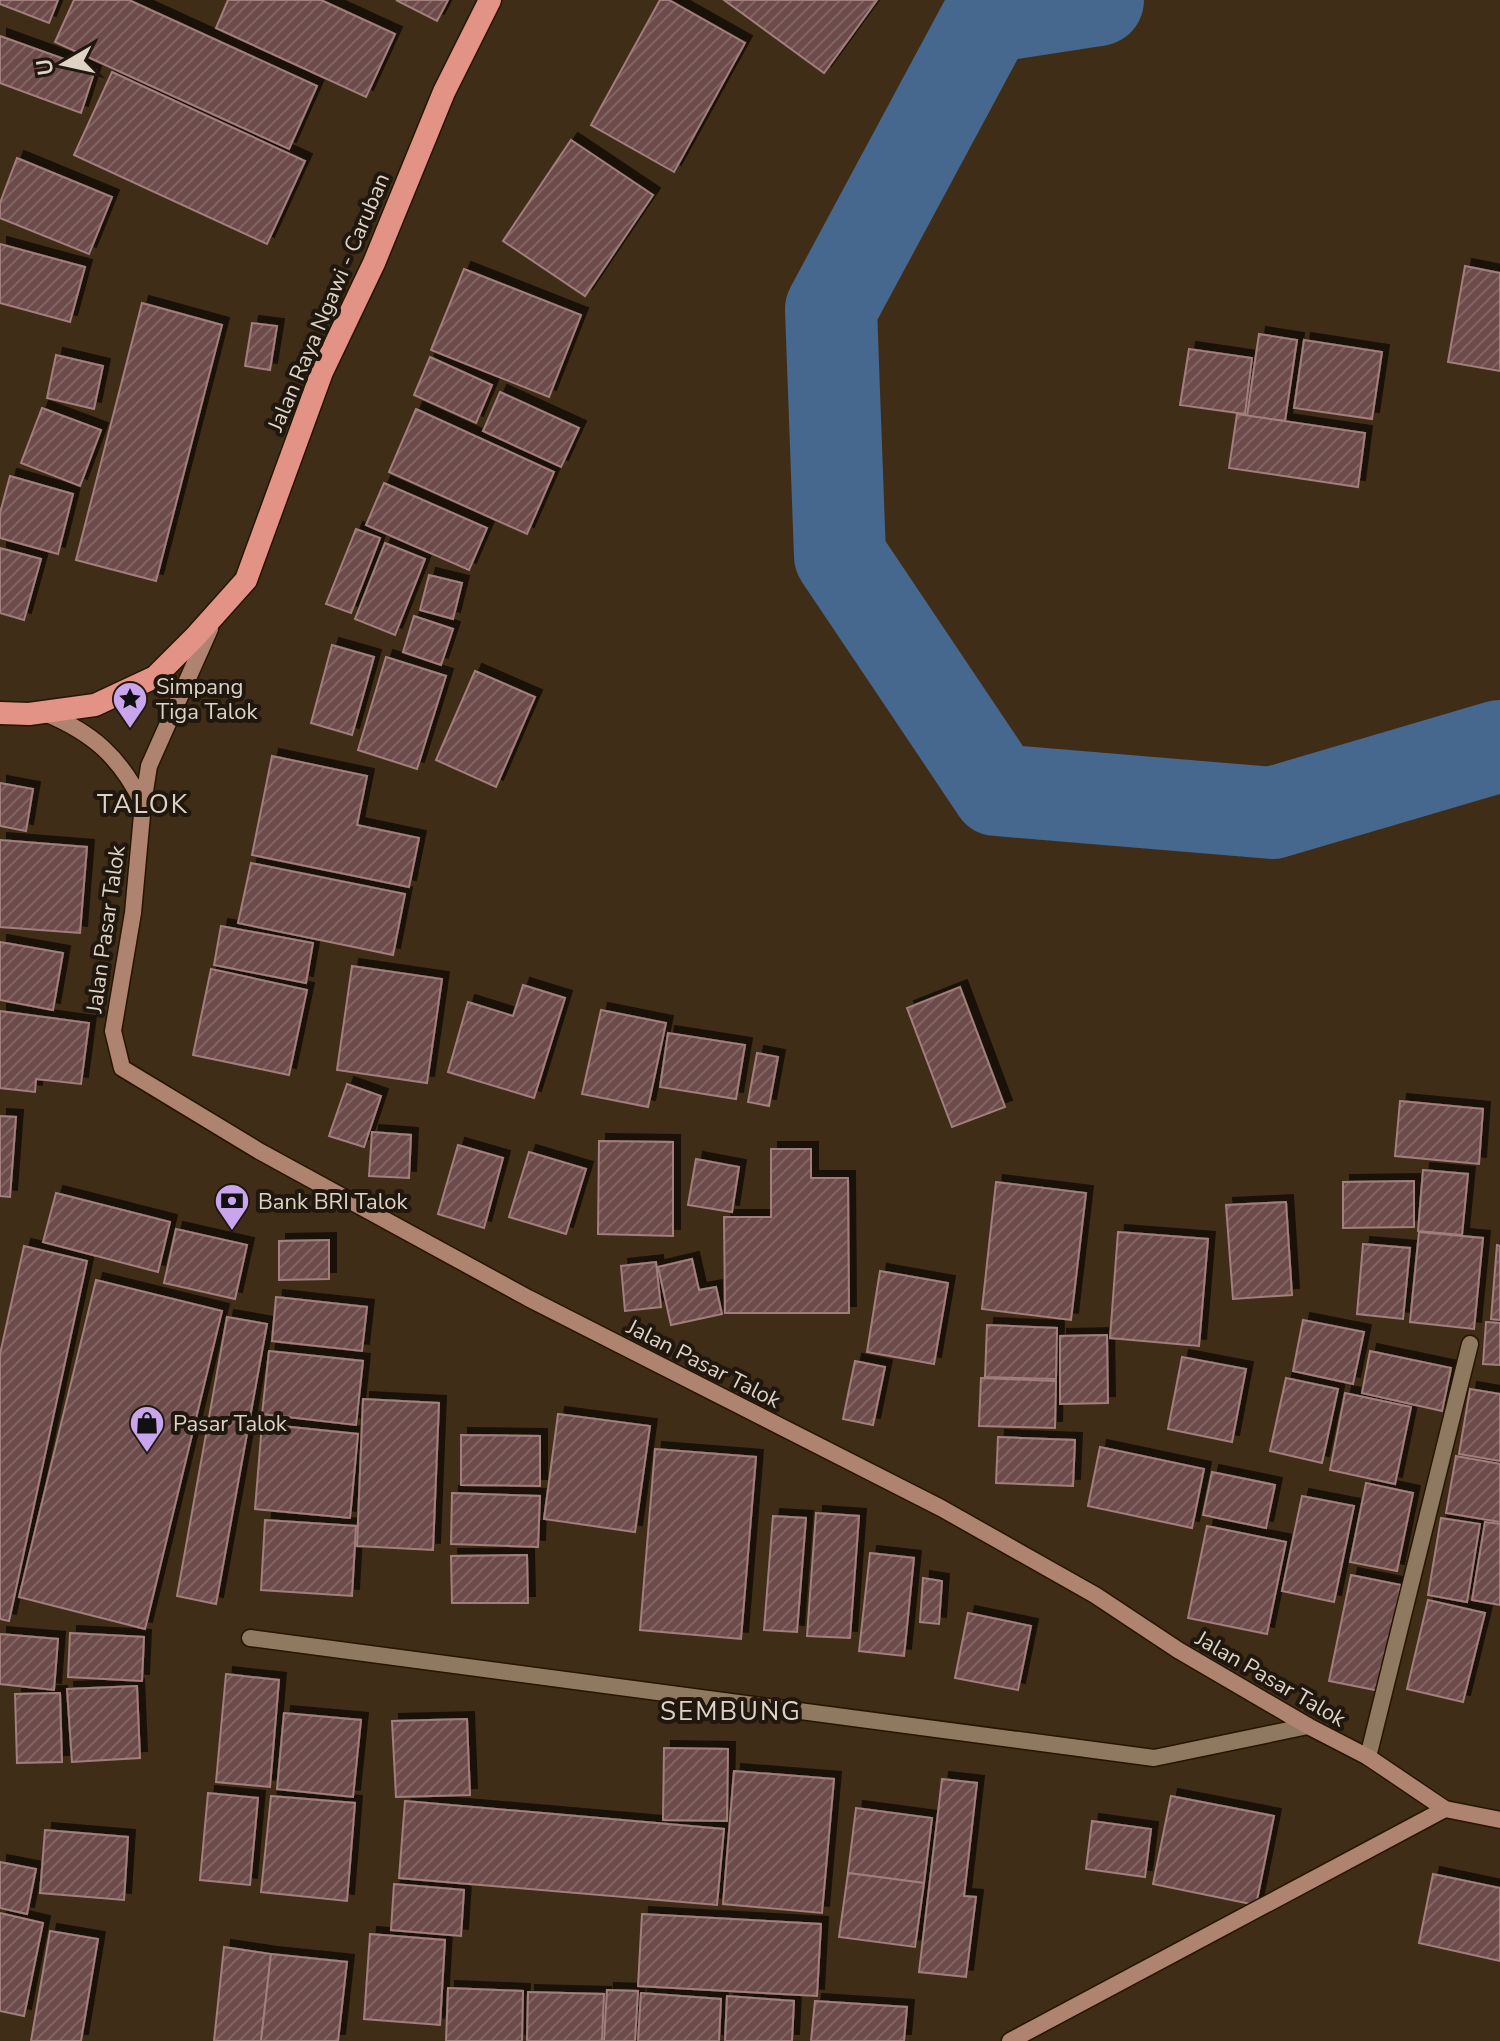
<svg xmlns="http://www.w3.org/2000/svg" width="1500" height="2041" font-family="'Nunito Sans',sans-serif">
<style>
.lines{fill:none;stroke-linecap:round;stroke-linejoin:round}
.river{stroke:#46688e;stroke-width:92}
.building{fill:url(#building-hatch);stroke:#a27e7c;stroke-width:2;filter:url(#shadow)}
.minor-casing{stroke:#271501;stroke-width:19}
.secondary-casing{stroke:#271501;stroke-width:19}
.trunk-casing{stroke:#271501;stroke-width:25}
.minor{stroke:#8f7961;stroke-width:16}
.secondary{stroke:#ae836f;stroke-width:16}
.trunk{stroke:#e39286;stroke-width:22}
.labels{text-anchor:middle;stroke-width:8;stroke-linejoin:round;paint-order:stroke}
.street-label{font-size:22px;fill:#dfd3c6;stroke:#20170e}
.poi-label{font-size:22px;fill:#dfd3c6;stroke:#20170e;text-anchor:start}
.quarter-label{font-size:26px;letter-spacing:2px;fill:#dfd3c6;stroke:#20170e}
</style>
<defs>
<pattern id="building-hatch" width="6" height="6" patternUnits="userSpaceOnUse" patternTransform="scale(2)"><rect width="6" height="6" fill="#6d4c4b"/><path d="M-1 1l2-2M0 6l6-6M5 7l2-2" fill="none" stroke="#816563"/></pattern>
<filter id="shadow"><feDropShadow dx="7" dy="-7" stdDeviation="0" flood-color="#0009"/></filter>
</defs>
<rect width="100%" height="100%" fill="#402d17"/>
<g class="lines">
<!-- river -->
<path class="river" d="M 1098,0 L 988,17 L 831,309 L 840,556 L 997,790 L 1272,813 L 1500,746"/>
</g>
<!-- building -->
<g class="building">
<path d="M 0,0 L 58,0 L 49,23 L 0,4 Z"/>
<path d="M 74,0 L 129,0 L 317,86 L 289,149 L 55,42 Z"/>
<path d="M 228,0 L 321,0 L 395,34 L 366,97 L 216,28 Z"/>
<path d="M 396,0 L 448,0 L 437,21 Z"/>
<path d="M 660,0 L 669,0 L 745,43 L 674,172 L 591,125 Z"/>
<path d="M 724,0 L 877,0 L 824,73 Z"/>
<path d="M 0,36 L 95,70 L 81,113 L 0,83 Z"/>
<path d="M 112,72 L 305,161 L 267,244 L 74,155 Z"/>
<path d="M 571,140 L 653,195 L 585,296 L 503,241 Z"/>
<path d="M 17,158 L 112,197 L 89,254 L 0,218 L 0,203 Z"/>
<path d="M 0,244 L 85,267 L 70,322 L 0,303 Z"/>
<path d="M 1465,266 L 1500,273 L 1500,371 L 1448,362 Z"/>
<path d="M 464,269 L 581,315 L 549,397 L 431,350 Z"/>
<path d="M 142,303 L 222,325 L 156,581 L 76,560 Z"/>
<path d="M 252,323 L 277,326 L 270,370 L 245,366 Z"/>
<path d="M 1259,334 L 1297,340 L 1285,421 L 1247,416 Z"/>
<path d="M 1304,340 L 1382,352 L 1372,419 L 1294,408 Z"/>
<path d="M 1189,349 L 1252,358 L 1245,414 L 1180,405 Z"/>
<path d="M 56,355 L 103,366 L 94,409 L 47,398 Z"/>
<path d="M 430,357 L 492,385 L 476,423 L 414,395 Z"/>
<path d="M 500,392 L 579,428 L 561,467 L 483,431 Z"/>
<path d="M 42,408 L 101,430 L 80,486 L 21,463 Z"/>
<path d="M 416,409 L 554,472 L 527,534 L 389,472 Z"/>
<path d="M 1237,414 L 1365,433 L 1358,487 L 1229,468 Z"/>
<path d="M 10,476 L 73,494 L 58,554 L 0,538 L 0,513 Z"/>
<path d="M 384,483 L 487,528 L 469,570 L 366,525 Z"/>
<path d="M 356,529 L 380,538 L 351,613 L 326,604 Z"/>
<path d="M 385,543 L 425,559 L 395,635 L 355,619 Z"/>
<path d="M 0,548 L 41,559 L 24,620 L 0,613 Z"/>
<path d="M 429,575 L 462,583 L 453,619 L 420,610 Z"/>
<path d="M 414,616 L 453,629 L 441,665 L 403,652 Z"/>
<path d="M 332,645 L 374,657 L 352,735 L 311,723 Z"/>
<path d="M 386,657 L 446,676 L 417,769 L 358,750 Z"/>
<path d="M 475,671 L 535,697 L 496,787 L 436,760 Z"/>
<path d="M 272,756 L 367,776 L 357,825 L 419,838 L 409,887 L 252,855 Z"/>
<path d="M 0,783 L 33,789 L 26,831 L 0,826 Z"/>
<path d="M 0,840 L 87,847 L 80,933 L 0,927 Z"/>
<path d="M 251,863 L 405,894 L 393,955 L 238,923 Z"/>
<path d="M 221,926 L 313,943 L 306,983 L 214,965 Z"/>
<path d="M 0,942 L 63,953 L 53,1010 L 0,1000 Z"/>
<path d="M 352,966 L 442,979 L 427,1083 L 337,1070 Z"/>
<path d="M 211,969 L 307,990 L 289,1075 L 193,1055 Z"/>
<path d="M 523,985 L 565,998 L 534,1098 L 448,1072 L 468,1002 L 513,1016 Z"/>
<path d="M 960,987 L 1005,1107 L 952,1127 L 907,1008 Z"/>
<path d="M 601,1010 L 666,1023 L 648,1107 L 582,1094 Z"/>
<path d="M 0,1011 L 89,1023 L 81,1084 L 36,1079 L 35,1092 L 0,1088 Z"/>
<path d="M 668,1033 L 745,1045 L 736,1099 L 660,1087 Z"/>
<path d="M 757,1053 L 778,1057 L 769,1106 L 748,1102 Z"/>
<path d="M 347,1084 L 381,1096 L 364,1147 L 329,1136 Z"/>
<path d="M 1400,1101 L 1483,1109 L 1479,1164 L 1395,1156 Z"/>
<path d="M 0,1116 L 16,1117 L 10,1197 L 0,1196 Z"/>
<path d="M 372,1132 L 411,1135 L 409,1178 L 369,1176 Z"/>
<path d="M 599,1141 L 673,1142 L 673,1236 L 598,1234 Z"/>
<path d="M 458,1145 L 503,1158 L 484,1228 L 438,1214 Z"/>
<path d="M 771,1149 L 811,1149 L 811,1178 L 848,1178 L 849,1313 L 725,1313 L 724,1217 L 771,1217 Z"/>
<path d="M 529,1152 L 586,1169 L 566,1234 L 509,1217 Z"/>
<path d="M 696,1159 L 739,1167 L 732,1212 L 688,1205 Z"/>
<path d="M 1423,1170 L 1468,1174 L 1462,1235 L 1418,1231 Z"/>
<path d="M 1414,1181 L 1414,1227 L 1343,1228 L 1343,1182 Z"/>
<path d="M 996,1182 L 1086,1193 L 1071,1320 L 982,1309 Z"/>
<path d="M 56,1193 L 170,1222 L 158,1272 L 43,1242 Z"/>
<path d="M 1286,1202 L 1292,1295 L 1233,1299 L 1226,1205 Z"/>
<path d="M 176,1229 L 247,1245 L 235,1299 L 164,1283 Z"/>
<path d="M 1118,1232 L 1208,1239 L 1199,1346 L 1110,1338 Z"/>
<path d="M 1419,1232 L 1483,1238 L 1474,1329 L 1410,1322 Z"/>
<path d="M 329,1240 L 329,1279 L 279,1280 L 279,1241 Z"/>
<path d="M 1363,1244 L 1410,1248 L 1403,1319 L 1357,1314 Z"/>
<path d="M 1497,1245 L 1500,1246 L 1500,1320 L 1491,1319 Z"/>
<path d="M 24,1246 L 87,1261 L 9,1621 L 0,1619 L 0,1354 Z"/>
<path d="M 692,1259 L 699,1290 L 716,1287 L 722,1314 L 671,1325 L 658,1267 Z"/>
<path d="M 656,1262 L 661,1307 L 625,1311 L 621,1266 Z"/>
<path d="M 880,1271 L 948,1283 L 934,1364 L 867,1352 Z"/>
<path d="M 96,1280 L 222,1311 L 145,1629 L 19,1597 Z"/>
<path d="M 276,1297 L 367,1307 L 362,1351 L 272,1341 Z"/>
<path d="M 227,1317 L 267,1324 L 216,1604 L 177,1596 Z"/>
<path d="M 1303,1320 L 1364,1332 L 1353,1384 L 1293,1371 Z"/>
<path d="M 1486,1322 L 1500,1323 L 1500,1365 L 1483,1364 Z"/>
<path d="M 987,1325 L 1057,1328 L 1056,1379 L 985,1377 Z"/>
<path d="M 1107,1335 L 1108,1403 L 1060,1404 L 1060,1336 Z"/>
<path d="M 269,1351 L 363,1361 L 356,1425 L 262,1414 Z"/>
<path d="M 1370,1351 L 1451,1368 L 1442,1411 L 1362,1393 Z"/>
<path d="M 1182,1357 L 1246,1369 L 1232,1442 L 1168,1429 Z"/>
<path d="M 855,1361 L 885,1367 L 873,1425 L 843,1419 Z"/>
<path d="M 981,1378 L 1056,1381 L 1055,1428 L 979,1426 Z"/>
<path d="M 1286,1378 L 1338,1389 L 1322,1463 L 1270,1451 Z"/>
<path d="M 1470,1389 L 1500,1394 L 1500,1461 L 1459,1454 Z"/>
<path d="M 1345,1393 L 1411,1407 L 1395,1484 L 1330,1470 Z"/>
<path d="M 363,1399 L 439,1403 L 433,1550 L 357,1546 Z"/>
<path d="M 558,1414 L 650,1426 L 635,1532 L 544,1519 Z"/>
<path d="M 262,1424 L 358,1434 L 350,1518 L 255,1509 Z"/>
<path d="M 461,1435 L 540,1436 L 540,1486 L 461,1485 Z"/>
<path d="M 998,1437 L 1075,1440 L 1073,1486 L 996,1483 Z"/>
<path d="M 1100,1447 L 1204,1469 L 1192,1528 L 1088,1506 Z"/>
<path d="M 655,1449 L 756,1457 L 741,1639 L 640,1630 Z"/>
<path d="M 1456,1456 L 1500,1464 L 1500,1522 L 1446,1513 Z"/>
<path d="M 1212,1472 L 1275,1485 L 1266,1528 L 1203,1515 Z"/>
<path d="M 1366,1483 L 1413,1493 L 1397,1571 L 1350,1562 Z"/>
<path d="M 452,1493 L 540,1496 L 538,1547 L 451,1544 Z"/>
<path d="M 1302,1496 L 1354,1506 L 1334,1602 L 1282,1591 Z"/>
<path d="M 816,1513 L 859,1516 L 850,1638 L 807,1636 Z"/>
<path d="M 773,1516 L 806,1518 L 797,1632 L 764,1630 Z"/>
<path d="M 1441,1518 L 1480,1524 L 1467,1602 L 1428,1595 Z"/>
<path d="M 265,1520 L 356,1526 L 352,1596 L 261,1590 Z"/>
<path d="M 1485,1522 L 1500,1524 L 1500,1605 L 1472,1600 Z"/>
<path d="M 1207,1526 L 1286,1542 L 1267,1634 L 1188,1618 Z"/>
<path d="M 870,1553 L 914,1558 L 904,1656 L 859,1651 Z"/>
<path d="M 527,1555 L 528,1603 L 452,1603 L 451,1556 Z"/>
<path d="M 1351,1575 L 1401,1585 L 1380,1691 L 1329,1681 Z"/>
<path d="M 923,1578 L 942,1581 L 939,1624 L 920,1622 Z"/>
<path d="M 1428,1600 L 1485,1613 L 1463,1702 L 1407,1689 Z"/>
<path d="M 968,1613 L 1031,1626 L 1018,1690 L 955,1678 Z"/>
<path d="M 70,1633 L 144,1637 L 142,1681 L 68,1677 Z"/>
<path d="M 0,1634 L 58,1639 L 54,1690 L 0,1684 Z"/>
<path d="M 226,1674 L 279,1680 L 270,1787 L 216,1782 Z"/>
<path d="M 137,1686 L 140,1758 L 72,1762 L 67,1689 Z"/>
<path d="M 60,1693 L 62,1762 L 17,1763 L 15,1694 Z"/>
<path d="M 284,1713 L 361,1720 L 353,1797 L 277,1789 Z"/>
<path d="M 467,1719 L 470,1795 L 396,1797 L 392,1721 Z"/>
<path d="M 664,1748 L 728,1749 L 727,1821 L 663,1820 Z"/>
<path d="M 734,1771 L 834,1779 L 822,1913 L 723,1904 Z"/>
<path d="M 942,1779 L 977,1783 L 964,1896 L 976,1897 L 966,1977 L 919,1972 Z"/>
<path d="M 208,1793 L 258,1798 L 250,1885 L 200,1880 Z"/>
<path d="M 271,1796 L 355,1803 L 347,1901 L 261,1892 Z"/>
<path d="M 1171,1796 L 1274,1816 L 1256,1905 L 1153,1884 Z"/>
<path d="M 405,1801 L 724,1829 L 717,1905 L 399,1878 Z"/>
<path d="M 856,1808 L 932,1818 L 924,1883 L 848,1873 Z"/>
<path d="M 1092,1821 L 1151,1829 L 1145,1877 L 1086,1869 Z"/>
<path d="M 45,1830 L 128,1837 L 124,1900 L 40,1893 Z"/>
<path d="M 0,1862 L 36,1869 L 27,1914 L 0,1908 Z"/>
<path d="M 848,1873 L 924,1883 L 915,1947 L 839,1937 Z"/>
<path d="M 1433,1874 L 1500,1888 L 1500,1961 L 1419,1943 Z"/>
<path d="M 394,1884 L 464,1890 L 461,1936 L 391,1930 Z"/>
<path d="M 0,1913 L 43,1923 L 24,2016 L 0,2011 Z"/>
<path d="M 642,1914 L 821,1924 L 817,1996 L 638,1986 Z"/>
<path d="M 50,1931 L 98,1939 L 81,2041 L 31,2041 Z"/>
<path d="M 370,1934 L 445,1940 L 440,2025 L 364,2019 Z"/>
<path d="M 224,1947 L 271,1954 L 261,2041 L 214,2041 Z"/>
<path d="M 271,1954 L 347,1962 L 338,2041 L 261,2041 Z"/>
<path d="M 448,1988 L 523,1991 L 522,2041 L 446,2041 Z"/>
<path d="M 607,1990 L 638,1991 L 635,2041 L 604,2041 Z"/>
<path d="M 528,1992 L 604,1994 L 602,2041 L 527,2041 Z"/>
<path d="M 641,1993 L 721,1999 L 719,2041 L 638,2041 Z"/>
<path d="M 727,1996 L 794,2001 L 792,2041 L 725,2041 Z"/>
<path d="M 815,2001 L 907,2007 L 904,2041 L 811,2041 Z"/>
</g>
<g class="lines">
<defs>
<g id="minor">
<path d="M 250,1638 L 1154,1758 L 1308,1726"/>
<path d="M 1368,1757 L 1470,1344"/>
</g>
<g id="secondary">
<path d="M 210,629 L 149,766 L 143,804 L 133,913 L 113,1031 L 122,1068 L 259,1151 L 528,1298 L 941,1508 L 1095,1595 L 1178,1650 L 1308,1726 L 1368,1757 L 1445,1809 L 1500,1820"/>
<path d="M 45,713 C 93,733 120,757 143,804"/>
<path d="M 1010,2041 L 1445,1809"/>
</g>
<path id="trunk" d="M 0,713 L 29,714 L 95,705 L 155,677 L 195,637 L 246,580 L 322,372 L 374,263 L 444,92 L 490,0"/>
</defs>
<!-- minor casing -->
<use href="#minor" class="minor-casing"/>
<!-- secondary casing -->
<use href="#secondary" class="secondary-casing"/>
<!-- trunk casing -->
<use href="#trunk" class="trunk-casing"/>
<!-- minor -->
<use href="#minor" class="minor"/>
<!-- secondary -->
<use href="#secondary" class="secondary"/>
<!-- trunk -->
<use href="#trunk" class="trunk"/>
</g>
<!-- icons -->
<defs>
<symbol id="sight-pin" viewBox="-11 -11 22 30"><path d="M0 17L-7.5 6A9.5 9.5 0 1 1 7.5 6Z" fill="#c9a5ee" stroke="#20170e"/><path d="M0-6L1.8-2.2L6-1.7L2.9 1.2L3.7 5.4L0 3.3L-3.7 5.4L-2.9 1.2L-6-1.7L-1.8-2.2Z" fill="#111"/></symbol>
<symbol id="bank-pin" viewBox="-11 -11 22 30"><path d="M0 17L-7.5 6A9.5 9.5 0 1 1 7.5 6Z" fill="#c9a5ee" stroke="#20170e"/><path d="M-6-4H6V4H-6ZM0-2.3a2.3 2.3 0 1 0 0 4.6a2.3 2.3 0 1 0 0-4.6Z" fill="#111"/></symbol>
<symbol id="shop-pin" viewBox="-11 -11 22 30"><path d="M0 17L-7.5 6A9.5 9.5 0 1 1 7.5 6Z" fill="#c9a5ee" stroke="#20170e"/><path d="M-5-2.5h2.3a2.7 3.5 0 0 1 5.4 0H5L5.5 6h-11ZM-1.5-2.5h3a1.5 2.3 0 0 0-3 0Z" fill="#111"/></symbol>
</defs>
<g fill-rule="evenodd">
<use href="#sight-pin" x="110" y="679" width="40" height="54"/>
<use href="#bank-pin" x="212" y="1181" width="40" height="54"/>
<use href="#shop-pin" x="127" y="1403" width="40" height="54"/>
</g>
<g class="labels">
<!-- street labels -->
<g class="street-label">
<text transform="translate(328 302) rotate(-67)" y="8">Jalan Raya Ngawi - Caruban</text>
<text transform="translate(105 929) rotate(-82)" y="8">Jalan Pasar Talok</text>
<text transform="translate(704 1363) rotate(27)" y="8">Jalan Pasar Talok</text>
<text transform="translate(1271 1678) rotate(30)" y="8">Jalan Pasar Talok</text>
</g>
<!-- poi labels -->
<g class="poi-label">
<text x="156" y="694">Simpang<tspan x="156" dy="25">Tiga Talok</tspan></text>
<text x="258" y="1209">Bank BRI Talok</text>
<text x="173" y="1431">Pasar Talok</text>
</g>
<!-- quarter labels -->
<g class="quarter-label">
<text x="143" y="813">TALOK</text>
<text x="731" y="1720">SEMBUNG</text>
</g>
</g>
<!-- north arrow -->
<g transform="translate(64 64) rotate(261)" stroke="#20170e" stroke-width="6" paint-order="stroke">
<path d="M0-6L14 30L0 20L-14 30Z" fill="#dfd3c6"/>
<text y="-12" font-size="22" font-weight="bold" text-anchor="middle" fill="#dfd3c6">U</text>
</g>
</svg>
